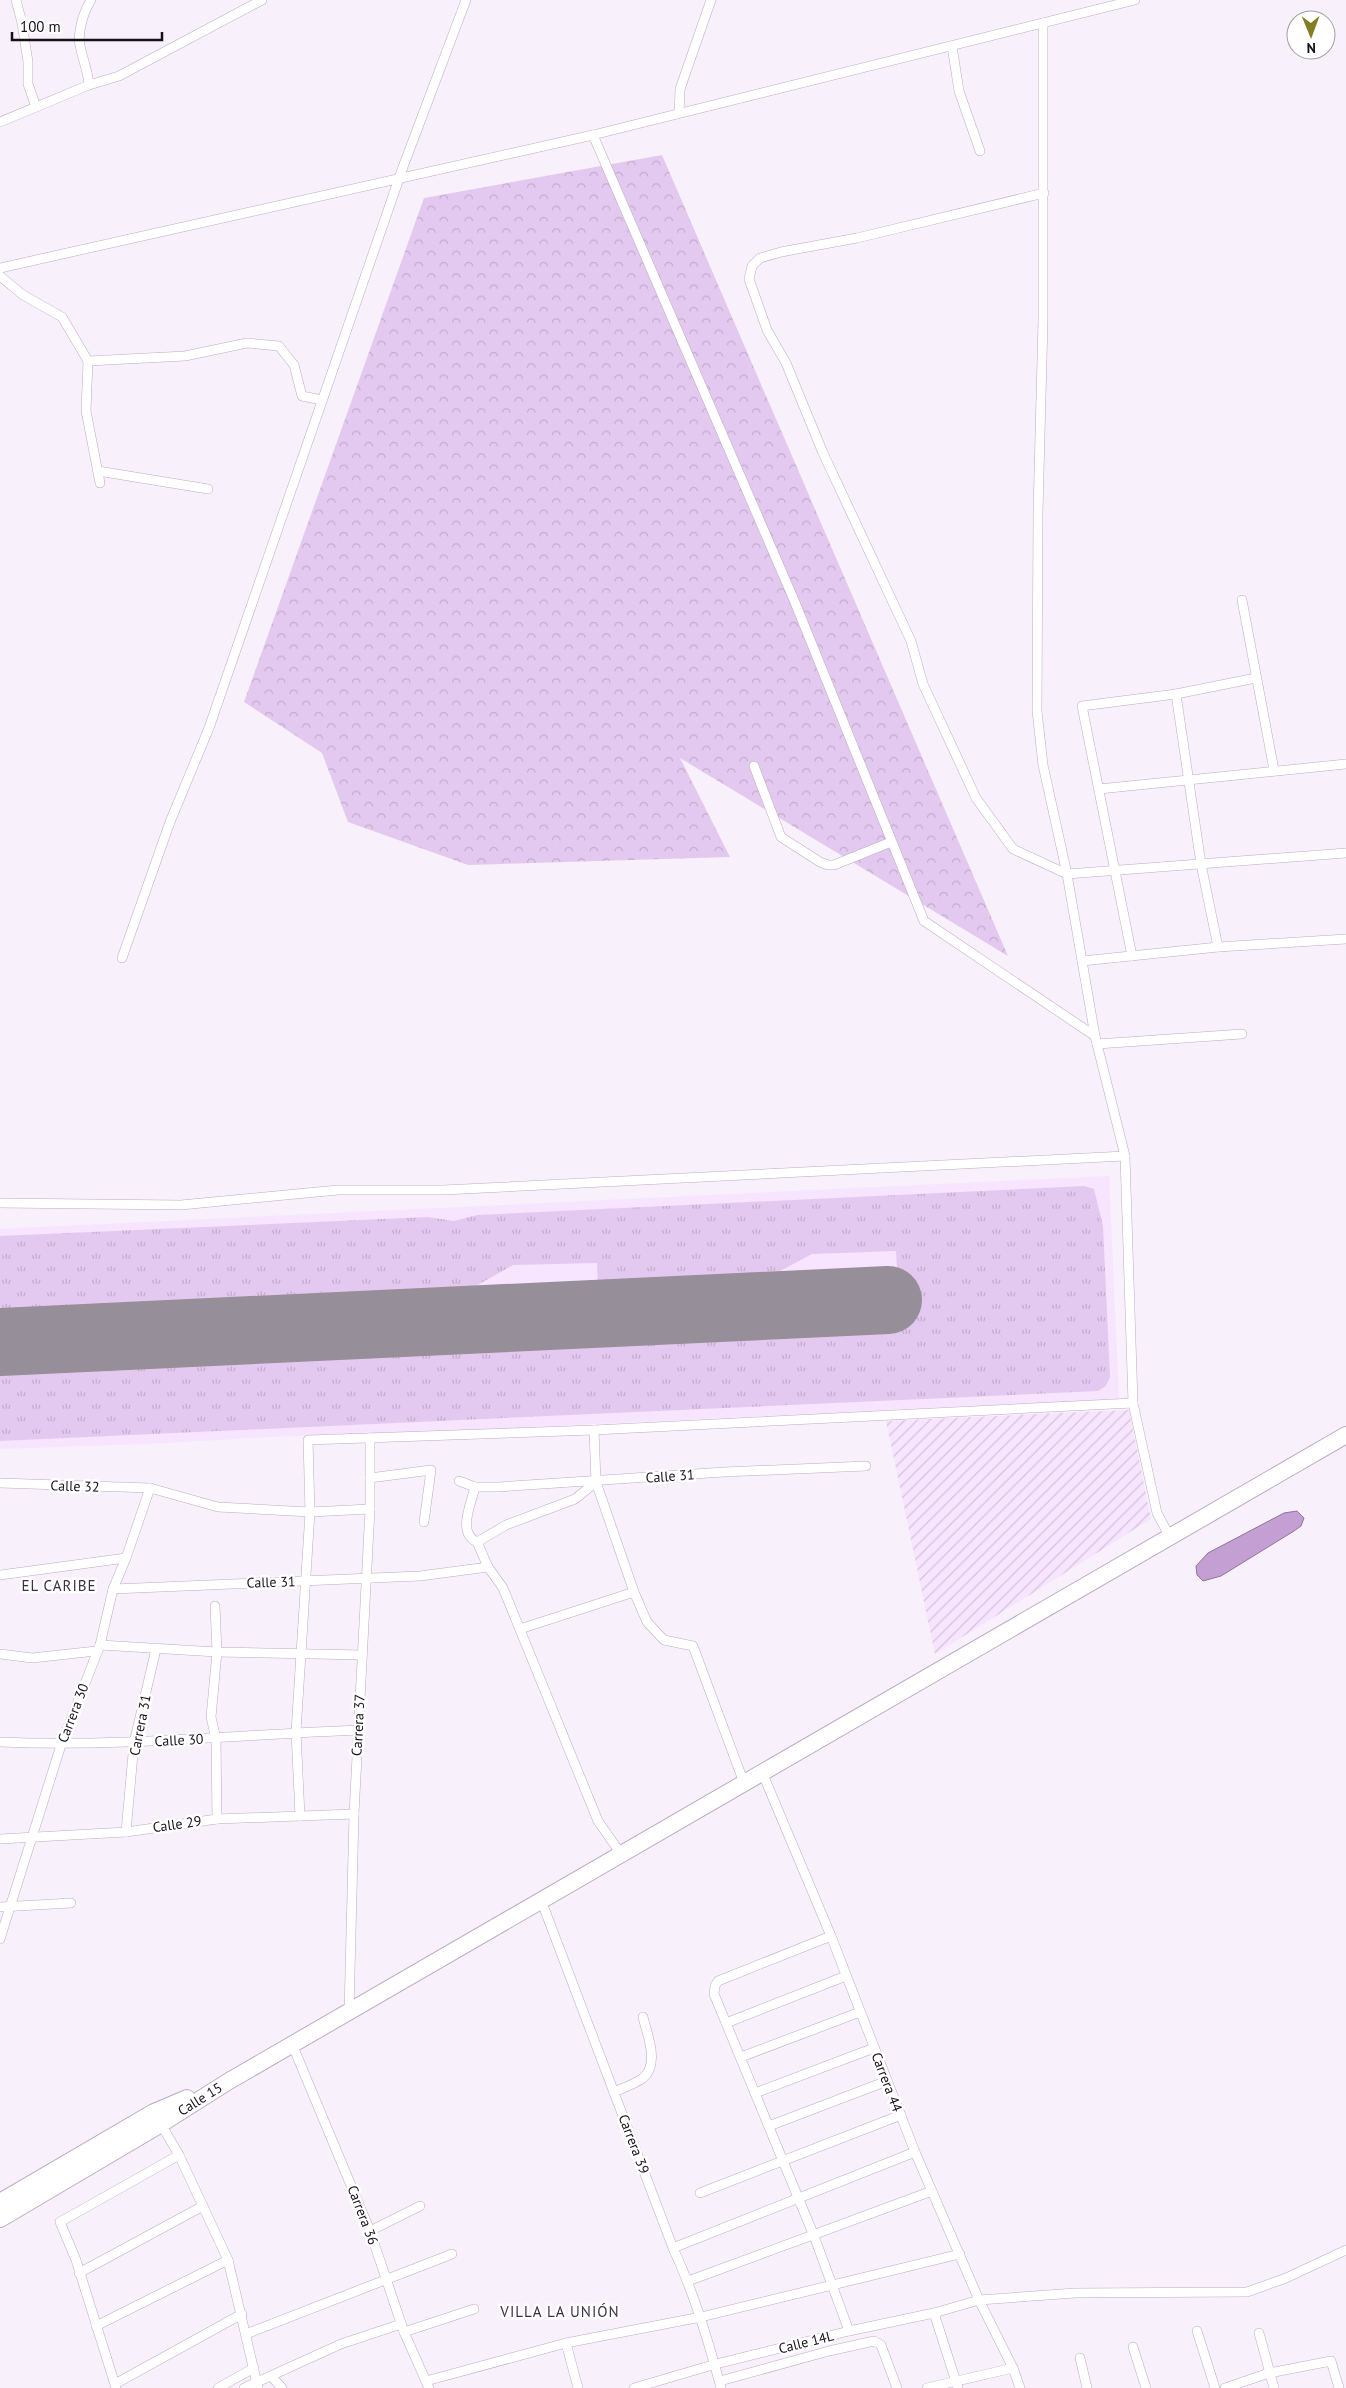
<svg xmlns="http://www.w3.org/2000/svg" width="1346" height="2388" font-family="'PT Sans',sans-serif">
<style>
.built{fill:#f7e4ff}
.industrial{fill:url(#industrial-furrows)}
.grass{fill:url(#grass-tufts)}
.forest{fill:url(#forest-crowns)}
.water{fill:#c39fd3;stroke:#8f749b}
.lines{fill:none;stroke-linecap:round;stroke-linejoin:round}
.runway{stroke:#968e98;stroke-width:68}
.street-casing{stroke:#bdabc5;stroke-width:10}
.highway-casing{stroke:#bdabc5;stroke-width:18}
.street{stroke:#fff;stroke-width:9}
.highway{stroke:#fff;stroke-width:16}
.labels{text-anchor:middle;stroke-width:5;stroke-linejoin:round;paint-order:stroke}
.street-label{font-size:14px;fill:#171019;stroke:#fff}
.neighbourhood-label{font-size:15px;letter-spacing:1px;fill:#3d2e43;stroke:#fff}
</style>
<defs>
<pattern id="industrial-furrows" width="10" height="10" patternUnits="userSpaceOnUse" patternTransform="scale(1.25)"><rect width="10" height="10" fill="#f7e4ff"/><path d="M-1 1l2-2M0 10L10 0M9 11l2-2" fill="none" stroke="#d3c3da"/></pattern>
<pattern id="grass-tufts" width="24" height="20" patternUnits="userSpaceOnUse" patternTransform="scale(1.25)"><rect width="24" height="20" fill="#e3c9ef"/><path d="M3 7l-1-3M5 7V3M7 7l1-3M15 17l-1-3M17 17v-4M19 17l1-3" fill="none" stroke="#c2accc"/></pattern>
<pattern id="forest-crowns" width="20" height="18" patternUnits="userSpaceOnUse" patternTransform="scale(1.25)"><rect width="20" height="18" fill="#e3c9ef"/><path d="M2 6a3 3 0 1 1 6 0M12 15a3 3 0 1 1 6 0" fill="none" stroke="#c2accc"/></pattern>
</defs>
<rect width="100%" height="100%" fill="#f8f0fb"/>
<!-- built -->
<path class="built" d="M 1109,1176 L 1119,1399 L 405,1433 L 286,1436 L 166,1443 L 0,1449 L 0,1229 Z"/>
<!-- industrial -->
<path class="industrial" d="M 1129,1410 L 1151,1519 L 935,1654 L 886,1421 Z"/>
<!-- grass -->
<path class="grass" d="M 1084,1186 L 1094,1189 L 1103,1226 L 1110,1377 L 1106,1386 L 1098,1391 L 0,1441 L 0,1366 L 900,1323 L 896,1251 L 812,1254 L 754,1285 L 598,1289 L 597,1263 L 513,1265 L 453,1299 L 0,1321 L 0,1236 L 428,1217 L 454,1221 L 477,1215 Z"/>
<!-- forest -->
<path class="forest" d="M 662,155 L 1008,956 L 680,758 L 730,857 L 468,865 L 348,822 L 322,753 L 244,702 L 424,198 Z"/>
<!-- water -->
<path class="water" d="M 1297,1511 L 1304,1518 L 1301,1526 L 1294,1531 L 1221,1576 L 1203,1581 L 1197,1575 L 1196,1566 L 1208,1553 L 1284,1513 Z"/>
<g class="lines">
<!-- runway -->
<path class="runway" d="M 0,1342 L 888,1300"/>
<defs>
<g id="street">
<path d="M 16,0 L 22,23 L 28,62 L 28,84 L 36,107"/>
<path d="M 1043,23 L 1043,321 L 1038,512 L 1037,711 L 1043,765 L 1067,874 L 1095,1036 L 1125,1156 L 1133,1403 L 1157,1513 L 1170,1537"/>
<path d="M 952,46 L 959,91 L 980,151"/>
<path d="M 89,85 C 88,72 84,63 81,50 C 76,35 83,13 91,0"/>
<path d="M 679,113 L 680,89 L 711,0"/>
<path d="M 0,122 L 89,85 L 119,76 L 262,0"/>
<path d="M 593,135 L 794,600 L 924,921 L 1095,1036"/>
<path d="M 1044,193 L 857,238 L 781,252 L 760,258 L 752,266 L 749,279 L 767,330 L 786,363 L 823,453 L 911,641 L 923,684 L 976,798 L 1013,849 L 1067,874 L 1346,853"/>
<path d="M 0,268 L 593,135 L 1135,0"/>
<path d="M 0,276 L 23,295 L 62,317 L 88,361 L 86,411 L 100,483"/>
<path d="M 88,361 L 185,356 L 247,343 L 279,346 L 294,365 L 302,396 L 322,400"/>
<path d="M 98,471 L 208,489"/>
<path d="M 1242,600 L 1274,770"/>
<path d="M 1176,694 L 1201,864 L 1218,947"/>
<path d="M 754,766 L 781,837 L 820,862 L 828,865 L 834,865 L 891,842"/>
<path d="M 1099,789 L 1346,764"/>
<path d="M 1132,956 L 1082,706 L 1176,694 L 1256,678"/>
<path d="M 122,958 L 170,822 L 209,728 L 403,167 L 466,0"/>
<path d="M 1082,961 L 1218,947 L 1346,939"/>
<path d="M 1097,1044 L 1242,1034"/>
<path d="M 0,1203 L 181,1205 L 338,1190 L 443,1190 L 1125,1156"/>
<path d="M 594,1430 L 596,1482 L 634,1592 L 647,1622 L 664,1640 L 693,1646 L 744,1783"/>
<path d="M 370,1478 L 431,1470 L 424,1522"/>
<path d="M 459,1481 L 475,1487 L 498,1487 L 724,1472 L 866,1466"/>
<path d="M 0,1483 L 150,1488 L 218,1507 L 310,1512 L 370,1509"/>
<path d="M 475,1487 C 471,1504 457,1533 477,1542"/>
<path d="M 477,1542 L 488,1567 L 503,1588 L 598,1821 L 621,1854"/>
<path d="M 477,1542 L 506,1525 L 575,1499 L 596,1482"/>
<path d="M 0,1575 L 126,1558"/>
<path d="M 113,1589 L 420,1576 L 488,1567"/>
<path d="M 215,1606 L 217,1652 L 211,1717 L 216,1739 L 217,1819"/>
<path d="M 520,1629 L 634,1592"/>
<path d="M 100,1645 L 217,1652 L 362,1655"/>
<path d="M 0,1654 L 32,1658 L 96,1651"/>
<path d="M 0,1742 C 120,1747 238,1735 358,1730"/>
<path d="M 762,1772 L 831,1936 L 915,2152 L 979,2300 L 1013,2368 L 1020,2388"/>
<path d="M 300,1816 L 296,1732 L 310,1512 L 308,1440 L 594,1430 L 1133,1403"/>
<path d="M 126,1832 L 134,1743 L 156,1649"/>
<path d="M 0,1839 L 126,1832 L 217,1819 L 354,1814"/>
<path d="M 541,1900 L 673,2248 C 694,2293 708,2340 721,2388"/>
<path d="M 0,1907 L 71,1903"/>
<path d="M 831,1936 L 718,1981 L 715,1986 L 714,1994 L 814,2236 L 849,2331"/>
<path d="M 0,1939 L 61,1745 L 100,1645 L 113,1589 L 126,1558 L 150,1488"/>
<path d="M 349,2012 L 354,1814 L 370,1509 L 370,1438"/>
<path d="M 726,2023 L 846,1976"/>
<path d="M 292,2044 L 370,2231 L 404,2332 L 429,2388"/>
<path d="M 741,2057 L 860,2012"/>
<path d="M 614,2092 C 623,2088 635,2084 643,2078 C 660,2064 647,2034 643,2017"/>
<path d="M 755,2093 L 874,2048"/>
<path d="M 159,2121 L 179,2155 L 228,2260 L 258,2388"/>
<path d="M 769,2126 L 887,2081"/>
<path d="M 700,2193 L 901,2115"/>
<path d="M 370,2231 L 420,2206"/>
<path d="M 673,2248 L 915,2152"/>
<path d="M 79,2273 L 203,2206"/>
<path d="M 688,2281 L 932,2191"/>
<path d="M 934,2313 L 958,2388"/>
<path d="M 96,2326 L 228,2260"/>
<path d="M 1197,2331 L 1215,2388"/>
<path d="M 404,2332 L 474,2309"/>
<path d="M 1259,2333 L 1274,2388"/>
<path d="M 246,2334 L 452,2254"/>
<path d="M 566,2343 L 578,2388"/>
<path d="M 1133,2347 L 1146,2388"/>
<path d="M 1080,2358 L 1087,2388"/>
<path d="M 271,2376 L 282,2388"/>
<path d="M 426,2381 L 566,2343 L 701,2317 L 960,2254"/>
<path d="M 720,2381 L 829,2351 L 874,2341 L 881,2345 L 897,2388"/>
<path d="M 115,2384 L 242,2314"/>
<path d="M 116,2388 L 76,2260 L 60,2222 L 179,2155"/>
<path d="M 218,2388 L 254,2368"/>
<path d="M 244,2388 L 341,2344 L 401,2324"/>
<path d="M 634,2388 L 716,2364 L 849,2331 L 934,2313 L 979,2300 L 1075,2293 L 1247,2292 L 1286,2278 L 1346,2250"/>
<path d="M 927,2388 L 1013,2368"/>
<path d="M 1225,2388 L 1269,2373 L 1331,2361 L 1339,2388"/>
</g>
<g id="highway">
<path d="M 0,2202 L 154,2112 L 187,2098"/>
<path d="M 0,2219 L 161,2124 L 229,2081 L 1346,1435"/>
</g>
</defs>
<!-- street casing -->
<use href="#street" class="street-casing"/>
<!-- highway casing -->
<use href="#highway" class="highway-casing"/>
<!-- street -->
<use href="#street" class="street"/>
<!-- highway -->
<use href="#highway" class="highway"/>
</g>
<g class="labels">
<!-- street labels -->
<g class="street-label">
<text transform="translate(670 1476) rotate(-4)" y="5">Calle 31</text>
<text transform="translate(75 1486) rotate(2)" y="5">Calle 32</text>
<text transform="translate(271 1582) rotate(-2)" y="5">Calle 31</text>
<text transform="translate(73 1713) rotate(-69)" y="5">Carrera 30</text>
<text transform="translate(140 1725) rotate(-79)" y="5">Carrera 31</text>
<text transform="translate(358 1725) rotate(-87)" y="5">Carrera 37</text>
<text transform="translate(179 1740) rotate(-3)" y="5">Calle 30</text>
<text transform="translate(177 1824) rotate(-8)" y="5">Calle 29</text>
<text transform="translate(887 2082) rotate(69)" y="5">Carrera 44</text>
<text transform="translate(200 2099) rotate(-32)" y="5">Calle 15</text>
<text transform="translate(634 2144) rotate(69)" y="5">Carrera 39</text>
<text transform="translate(363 2215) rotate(69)" y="5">Carrera 36</text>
<text transform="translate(806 2342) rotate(-14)" y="5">Calle 14L</text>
</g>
<!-- neighbourhood labels -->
<g class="neighbourhood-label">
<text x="59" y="1591">EL CARIBE</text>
<text x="560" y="2317">VILLA LA UNIÓN</text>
</g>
</g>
<!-- north arrow -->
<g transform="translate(1311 35) rotate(179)"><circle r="24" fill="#ffffff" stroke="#a29fa3"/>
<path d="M0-4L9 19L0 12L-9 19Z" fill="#837d24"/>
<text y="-8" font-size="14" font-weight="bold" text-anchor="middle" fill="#171019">N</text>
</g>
<!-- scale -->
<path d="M12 32v8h150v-8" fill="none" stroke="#171019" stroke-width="2.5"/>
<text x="20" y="32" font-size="15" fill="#171019" stroke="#ffffff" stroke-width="4" paint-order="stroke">100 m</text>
</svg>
